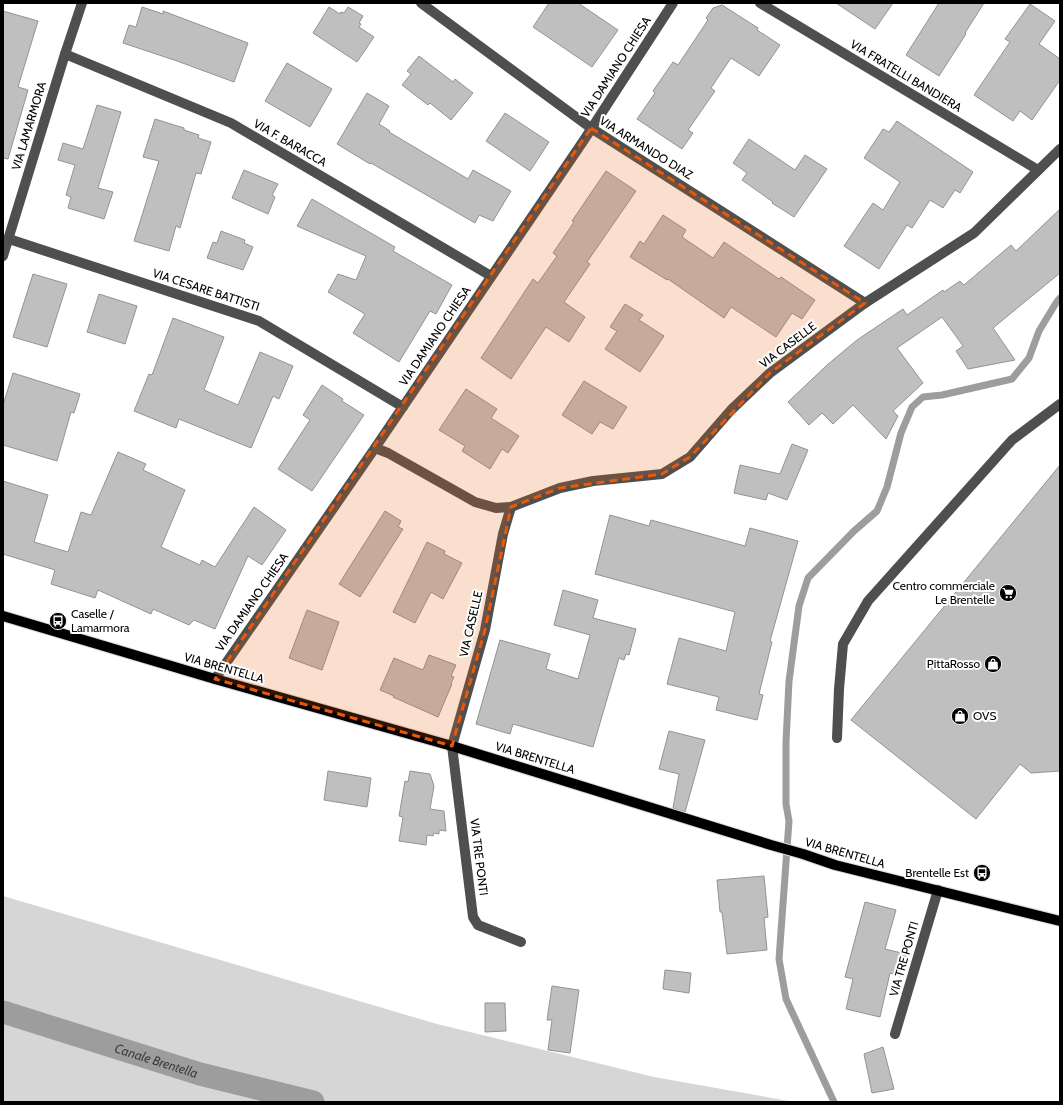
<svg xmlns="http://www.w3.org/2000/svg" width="1063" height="1105" font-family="Cabin,sans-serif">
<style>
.green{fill:#d6d6d6}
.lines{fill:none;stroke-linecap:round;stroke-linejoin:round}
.stream{stroke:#9d9d9d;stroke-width:7}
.canal{stroke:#9d9d9d;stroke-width:23}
.building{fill:#bfbfbf;stroke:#939393}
.major-casing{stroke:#dbdbdb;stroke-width:12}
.minor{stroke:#4f4f4f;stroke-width:10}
.major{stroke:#000;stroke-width:10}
.marked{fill:#e8590c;fill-opacity:0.2;stroke:#e8590c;stroke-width:3;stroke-dasharray:8 5;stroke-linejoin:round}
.labels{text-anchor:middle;stroke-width:4;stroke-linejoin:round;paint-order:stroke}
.street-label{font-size:12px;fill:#000;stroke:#fff}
.poi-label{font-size:12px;fill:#000;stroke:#fff;text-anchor:end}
.water-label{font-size:13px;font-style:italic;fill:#3e3e3e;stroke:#fff}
</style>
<rect width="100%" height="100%" fill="#fff"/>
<!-- green -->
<path class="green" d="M 3,896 L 437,1024 L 654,1077 L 795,1102 L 3,1102 Z"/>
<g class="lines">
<!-- stream -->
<path class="stream" d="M 834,1102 L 786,999 L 779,959 L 789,821 L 786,804 L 786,742 L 789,681 L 799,606 L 808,578 L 854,531 L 877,511 L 887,487 L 901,433 L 912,407 L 923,397 L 942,395 L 1012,379 L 1029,358 L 1039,331 L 1056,303 L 1060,298"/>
<!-- canal -->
<path class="canal" id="s1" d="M 3,1012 L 200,1074 L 313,1102"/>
</g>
<!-- building -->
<g class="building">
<path d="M 549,3 L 578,3 L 618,30 L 592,67 L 533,27 Z"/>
<path d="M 836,3 L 893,3 L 875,29 Z"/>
<path d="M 939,3 L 984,3 L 965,33 L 966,34 L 939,76 L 906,55 Z"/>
<path d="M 1030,4 L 1055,21 L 1039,44 L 1060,59 L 1060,80 L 1032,120 L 1020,111 L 1013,121 L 974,95 L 1010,42 L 1005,39 Z"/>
<path d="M 722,5 L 758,28 L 757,30 L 780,45 L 759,76 L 731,58 L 711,88 L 715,91 L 688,130 L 693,133 L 682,149 L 637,119 L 655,93 L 653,91 L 673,62 L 678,65 L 708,20 L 706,18 L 713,8 Z"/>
<path d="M 142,7 L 163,14 L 163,11 L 248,43 L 234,82 L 177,61 L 123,43 L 129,25 L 136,27 Z"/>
<path d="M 329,7 L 340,14 L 341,12 L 344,13 L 348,7 L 363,16 L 359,23 L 361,24 L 359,27 L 374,37 L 357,62 L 313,33 Z"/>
<path d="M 3,11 L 38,21 L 18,87 L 28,90 L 8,159 L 3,158 Z"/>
<path d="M 419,56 L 453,82 L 455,79 L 473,93 L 451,120 L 430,103 L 428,105 L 402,85 L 411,74 L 407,71 Z"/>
<path d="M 287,63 L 332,89 L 310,127 L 265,101 Z"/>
<path d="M 367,93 L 389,106 L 379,124 L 390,131 L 389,132 L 468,179 L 473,170 L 511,191 L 493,221 L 479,215 L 475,223 L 371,163 L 370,164 L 337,144 Z"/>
<path d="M 97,105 L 121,112 L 98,188 L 113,192 L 104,219 L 68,208 L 71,197 L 66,195 L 75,165 L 58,160 L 63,143 L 83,149 Z"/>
<path d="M 505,113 L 549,142 L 530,171 L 486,141 Z"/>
<path d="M 155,119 L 184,128 L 184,130 L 199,135 L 198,138 L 211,142 L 201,174 L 196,173 L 180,228 L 176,226 L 169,251 L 134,241 L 159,161 L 143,157 Z"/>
<path d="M 897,121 L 973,172 L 960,193 L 955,190 L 943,208 L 930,200 L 912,228 L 907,225 L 879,269 L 844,246 L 873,203 L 883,210 L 900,182 L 864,158 L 883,129 L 889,132 Z"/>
<path d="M 749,139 L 795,170 L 805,155 L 827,169 L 794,217 L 772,203 L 773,202 L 742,180 L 747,173 L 733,163 Z"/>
<path d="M 244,170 L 278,184 L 272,195 L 275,197 L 268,214 L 232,198 Z"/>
<path d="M 606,171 L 636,191 L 587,262 L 590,264 L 564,302 L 585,317 L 569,342 L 546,327 L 511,379 L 481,358 L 533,279 L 538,283 L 557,256 L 553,253 L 574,222 L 572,221 Z"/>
<path d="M 312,199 L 395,247 L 393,251 L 452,285 L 436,314 L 430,311 L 399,362 L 353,333 L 365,314 L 328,292 L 338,274 L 356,280 L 366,256 L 297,226 Z"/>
<path d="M 1060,209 L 1060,273 L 993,328 L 1015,360 L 968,369 L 956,351 L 963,346 L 942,317 L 897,348 L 923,383 L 893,411 L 898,416 L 886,439 L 853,405 L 833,424 L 822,413 L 809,425 L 788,402 L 827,365 L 857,340 L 903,309 L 907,315 L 943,290 L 944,292 L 960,281 L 964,285 L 1011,245 L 1016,251 Z"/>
<path d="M 663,215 L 686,230 L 682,237 L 713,258 L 724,242 L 779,279 L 781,277 L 815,300 L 802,319 L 792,313 L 776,337 L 731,307 L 724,318 L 668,279 L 667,280 L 630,257 L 640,241 L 644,244 Z"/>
<path d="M 221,231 L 245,240 L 244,243 L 253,247 L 243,270 L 207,258 L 213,242 L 217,243 Z"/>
<path d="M 33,274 L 67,284 L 47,347 L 13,337 Z"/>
<path d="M 99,294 L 137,306 L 125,344 L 87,332 Z"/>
<path d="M 625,304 L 643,315 L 639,320 L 664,336 L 640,372 L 605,349 L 617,331 L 610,327 Z"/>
<path d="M 173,318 L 224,337 L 204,390 L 238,405 L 260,352 L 293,366 L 279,399 L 273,396 L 251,448 L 179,419 L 176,428 L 134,411 L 149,374 L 152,375 Z"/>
<path d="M 13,373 L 80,394 L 74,413 L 71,412 L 57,461 L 3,445 L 3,405 Z"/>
<path d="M 584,381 L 627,407 L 613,429 L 600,422 L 592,434 L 562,415 Z"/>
<path d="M 322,385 L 343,399 L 342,401 L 364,415 L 312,491 L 278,469 L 310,420 L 303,415 Z"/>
<path d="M 466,389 L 497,409 L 491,418 L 519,436 L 508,453 L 502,449 L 490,469 L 462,451 L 465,446 L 439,430 Z"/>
<path d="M 792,444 L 808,450 L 787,500 L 768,493 L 766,500 L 734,493 L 740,465 L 780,474 Z"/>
<path d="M 118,452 L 146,464 L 143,470 L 185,490 L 161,547 L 200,565 L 202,560 L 215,567 L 254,507 L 286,530 L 262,565 L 248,556 L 215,629 L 194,620 L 189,625 L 153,609 L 151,614 L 98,590 L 95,598 L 51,584 L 55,570 L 3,554 L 3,481 L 48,495 L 34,542 L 68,552 L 81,512 L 91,515 Z"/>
<path d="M 1060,465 L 1060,771 L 1031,773 L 1020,764 L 976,819 L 851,720 Z"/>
<path d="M 385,511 L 401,521 L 398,527 L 403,529 L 360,597 L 339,584 Z"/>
<path d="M 610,515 L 649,526 L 651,520 L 745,546 L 750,528 L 798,541 L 770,641 L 772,642 L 759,694 L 763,695 L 757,720 L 716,710 L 719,697 L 667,684 L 679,638 L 726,651 L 735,612 L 595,574 Z"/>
<path d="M 427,542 L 445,551 L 444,554 L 462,563 L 443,599 L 431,592 L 415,623 L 393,612 Z"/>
<path d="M 563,590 L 598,600 L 593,618 L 636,629 L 629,655 L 626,654 L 624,660 L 619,658 L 593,747 L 513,724 L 510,734 L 476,724 L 500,640 L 550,654 L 546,669 L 578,679 L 590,635 L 554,625 Z"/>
<path d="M 307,610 L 339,622 L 322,670 L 289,658 Z"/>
<path d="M 429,655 L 456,665 L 451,676 L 454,677 L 451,683 L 452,684 L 438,717 L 393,697 L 394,696 L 380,690 L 394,658 L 423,670 Z"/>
<path d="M 669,731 L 705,740 L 685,812 L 673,808 L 679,774 L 659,769 Z"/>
<path d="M 328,771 L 371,778 L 367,807 L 324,800 Z"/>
<path d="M 410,771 L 430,774 L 434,786 L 430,809 L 444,811 L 446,831 L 439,830 L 439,834 L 434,833 L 433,836 L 427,835 L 426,845 L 399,841 L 403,817 L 399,816 L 405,781 L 408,782 Z"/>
<path d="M 764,876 L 768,917 L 764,918 L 767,950 L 727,954 L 722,912 L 720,912 L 717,880 Z"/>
<path d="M 865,902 L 896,910 L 885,949 L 906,954 L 900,976 L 890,973 L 880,1017 L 846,1009 L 853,979 L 845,977 Z"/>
<path d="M 665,970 L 691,973 L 689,993 L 663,989 Z"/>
<path d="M 552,986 L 579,990 L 570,1053 L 548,1050 L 552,1020 L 547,1020 Z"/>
<path d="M 485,1003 L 505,1003 L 506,1031 L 485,1032 Z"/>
<path d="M 883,1047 L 894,1089 L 872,1093 L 864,1054 Z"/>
</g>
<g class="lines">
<defs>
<path id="major" d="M 3,616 L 215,679 L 452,746 L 771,845 L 803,854 L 835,865 L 1060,921"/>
</defs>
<!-- major casing -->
<use href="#major" class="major-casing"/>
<!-- minor -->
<g class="minor">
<path d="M 421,3 L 591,128 L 865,303"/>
<path d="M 760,3 L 1038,170"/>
<path d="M 65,54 L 231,123 L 491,276"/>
<path d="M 9,239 L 259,321 L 403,407"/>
<path d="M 3,256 L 65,54 L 82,3"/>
<path d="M 375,448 L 388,453 L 475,502 L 496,508 L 511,507 L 560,488 L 593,481 L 662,474 L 690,457 L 731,410 L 770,373 L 865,303 L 974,233 L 1060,149"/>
<path d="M 511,507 L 503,534 L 485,630 L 452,746 L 473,917 L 478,925 L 521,942"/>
<path d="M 215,679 L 375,448 L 584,140 L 673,3"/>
<path d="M 837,738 L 839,689 L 843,644 L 868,601 L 1012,440 L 1060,404"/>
<path d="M 895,1034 L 938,890"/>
</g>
<!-- major -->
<use href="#major" class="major"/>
</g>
<!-- marked area -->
<path class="marked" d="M 591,128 L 865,303 L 770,373 L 690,457 L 662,474 L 560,488 L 511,507 L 485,630 L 452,746 L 215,679 Z"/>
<!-- icons -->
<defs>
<symbol id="supermarket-disc" viewBox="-11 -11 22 22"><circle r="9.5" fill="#000" stroke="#fff"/><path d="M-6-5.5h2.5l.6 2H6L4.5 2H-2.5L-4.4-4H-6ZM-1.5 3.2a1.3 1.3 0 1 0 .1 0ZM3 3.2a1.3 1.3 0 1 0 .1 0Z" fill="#fff"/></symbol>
<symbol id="bus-disc" viewBox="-11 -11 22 22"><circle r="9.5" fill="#000" stroke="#fff"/><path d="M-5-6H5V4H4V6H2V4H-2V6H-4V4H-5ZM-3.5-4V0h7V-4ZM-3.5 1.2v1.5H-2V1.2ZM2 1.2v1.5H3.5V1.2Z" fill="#fff"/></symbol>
<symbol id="shop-disc" viewBox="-11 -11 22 22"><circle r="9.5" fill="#000" stroke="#fff"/><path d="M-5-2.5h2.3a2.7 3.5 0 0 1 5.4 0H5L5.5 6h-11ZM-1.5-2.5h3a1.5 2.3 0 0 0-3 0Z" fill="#fff"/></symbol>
</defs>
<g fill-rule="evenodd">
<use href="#supermarket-disc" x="998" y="583" width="20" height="20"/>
<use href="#bus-disc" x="48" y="611" width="20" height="20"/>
<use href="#shop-disc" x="983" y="654" width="20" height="20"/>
<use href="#shop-disc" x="950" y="706" width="20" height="20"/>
<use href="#bus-disc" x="972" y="863" width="20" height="20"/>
</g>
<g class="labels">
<!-- street labels -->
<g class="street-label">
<text transform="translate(616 67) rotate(-57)" y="4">VIA DAMIANO CHIESA</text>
<text transform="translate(906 76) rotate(31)" y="4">VIA FRATELLI BANDIERA</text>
<text transform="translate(29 126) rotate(-73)" y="4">VIA LAMARMORA</text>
<text transform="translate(290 143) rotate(30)" y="4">VIA F. BARACCA</text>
<text transform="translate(646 148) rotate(32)" y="4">VIA ARMANDO DIAZ</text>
<text transform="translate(206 290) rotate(18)" y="4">VIA CESARE BATTISTI</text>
<text transform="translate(435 336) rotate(-56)" y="4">VIA DAMIANO CHIESA</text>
<text transform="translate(788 345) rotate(-37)" y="4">VIA CASELLE</text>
<text transform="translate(252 602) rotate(-55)" y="4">VIA DAMIANO CHIESA</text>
<text transform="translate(471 624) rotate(-77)" y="4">VIA CASELLE</text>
<text transform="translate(224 668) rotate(16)" y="4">VIA BRENTELLA</text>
<text transform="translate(535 758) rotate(17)" y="4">VIA BRENTELLA</text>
<text transform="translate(845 853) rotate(16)" y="4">VIA BRENTELLA</text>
<text transform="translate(479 857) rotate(83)" y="4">VIA TRE PONTI</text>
<text transform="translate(904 959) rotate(-74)" y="4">VIA TRE PONTI</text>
</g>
<!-- poi labels -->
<g class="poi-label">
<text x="995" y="590">Centro commerciale<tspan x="995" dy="14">Le Brentelle</tspan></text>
<text x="71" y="618" text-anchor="start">Caselle /<tspan x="71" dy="14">Lamarmora</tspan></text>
<text x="980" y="668">PittaRosso</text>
<text x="973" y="720" text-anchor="start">OVS</text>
<text x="969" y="877">Brentelle Est</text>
</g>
<!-- water labels -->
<g class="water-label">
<text dy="5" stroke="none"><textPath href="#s1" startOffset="161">Canale Brentella</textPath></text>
</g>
</g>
<!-- border -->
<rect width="1063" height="1105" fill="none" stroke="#000000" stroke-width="8"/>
</svg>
